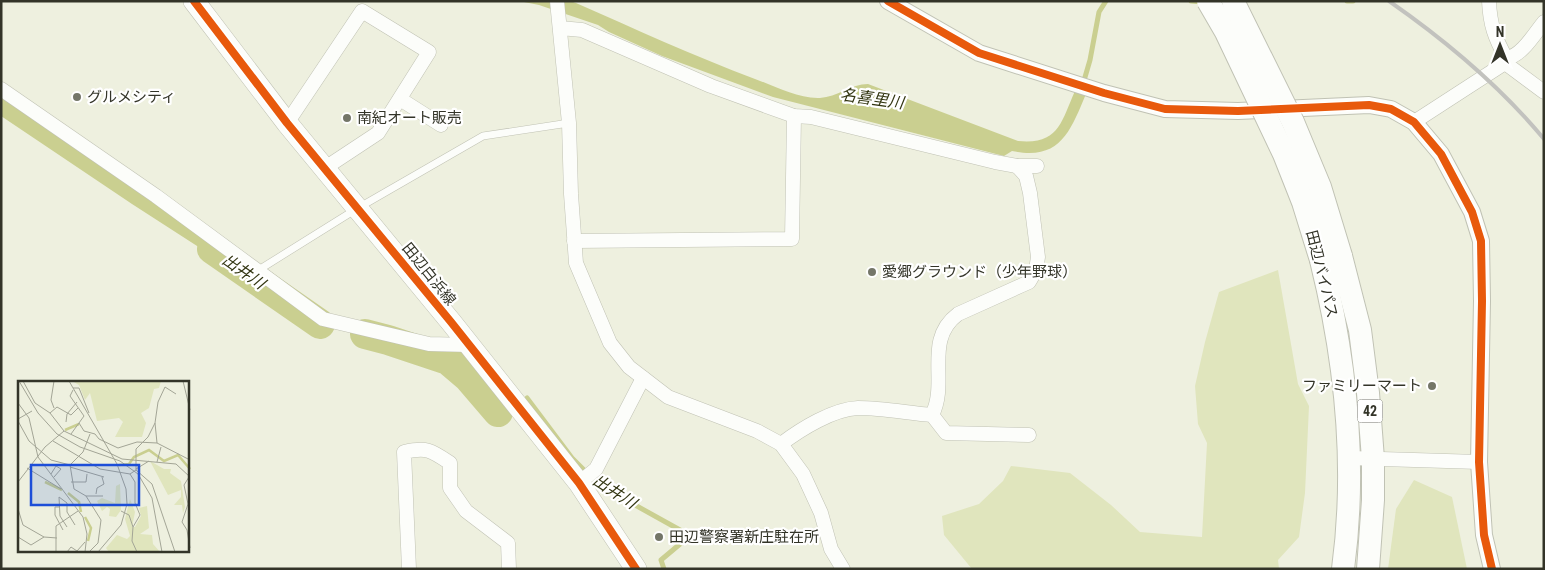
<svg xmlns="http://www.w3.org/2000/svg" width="1545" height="570" font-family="'Roboto Condensed','Noto Sans JP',sans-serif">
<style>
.green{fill:#e0e5bd}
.water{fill:#cacf90}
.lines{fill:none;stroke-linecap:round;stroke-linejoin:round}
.stream{stroke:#cacf90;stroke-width:5}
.river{stroke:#cacf90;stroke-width:30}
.service-casing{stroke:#c0c2b4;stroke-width:8}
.minor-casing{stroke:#c0c2b4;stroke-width:15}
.tertiary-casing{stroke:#c0c2b4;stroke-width:18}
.primary-casing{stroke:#c0c2b4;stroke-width:22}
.trunk-casing{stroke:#c0c2b4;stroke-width:24}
.service{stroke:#fcfdfa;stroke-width:7}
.minor{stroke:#fcfdfa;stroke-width:14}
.tertiary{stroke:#fcfdfa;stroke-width:16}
.primary{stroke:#fcfdfa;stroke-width:21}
.trunk{stroke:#fcfdfa;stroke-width:22}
.rail{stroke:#c2c2be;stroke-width:4}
.trunk-bridge-casing{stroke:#c0c2b4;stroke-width:24;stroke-linecap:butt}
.trunk-bridge{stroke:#fcfdfa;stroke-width:22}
.cycleway-casing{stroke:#fff;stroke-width:11}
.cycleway{stroke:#e8590c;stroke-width:8}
.poi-dot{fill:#747668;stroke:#fff;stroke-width:2}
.labels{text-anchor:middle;stroke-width:4.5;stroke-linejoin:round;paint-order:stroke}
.shield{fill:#fff;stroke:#707168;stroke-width:1}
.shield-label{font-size:14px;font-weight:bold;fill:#333428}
.poi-label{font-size:15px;fill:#333428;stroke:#fff;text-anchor:start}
.street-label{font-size:15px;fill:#333428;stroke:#fff}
.water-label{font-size:16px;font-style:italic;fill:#333612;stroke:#fff}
.inset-river{fill:none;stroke:#cacf90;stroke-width:2.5}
.inset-road{fill:none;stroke:#a3a596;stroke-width:1}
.view{fill:#1d4ed8;fill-opacity:0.15;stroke:#1d4ed8;stroke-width:2.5}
.inset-edge{fill:none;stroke:#333428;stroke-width:2.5}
</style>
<rect width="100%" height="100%" fill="#eef0df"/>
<!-- green -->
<g class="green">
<path d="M 1278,270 L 1298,384 L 1309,406 L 1305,493 L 1299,537 L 1278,560 L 1279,569 L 972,569 L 944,535 L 942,516 L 979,504 L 1003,481 L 1011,466 L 1070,473 L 1111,505 L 1140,532 L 1202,537 L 1207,443 L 1198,424 L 1195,386 L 1205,342 L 1219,292 Z"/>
<path d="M 1414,480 L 1452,497 L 1467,569 L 1388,569 L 1396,509 Z"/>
</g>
<!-- water -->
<g class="water">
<path d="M 519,1 L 570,1 L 576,3 C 635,29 694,56 755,79 C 775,86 798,99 820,98 C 837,97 851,84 868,84 L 1018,141 C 1059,145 1061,122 1075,91 L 1086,94 C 1070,132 1060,161 1012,151 L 1004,156 L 773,97 L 662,56 L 609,32 L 598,25 L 539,5 Z"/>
<path d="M 1,93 L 249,270 L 242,275 L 132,204 L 4,118 L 1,116 Z"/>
</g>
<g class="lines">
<!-- stream -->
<g class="stream">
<path d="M 1191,1 L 1202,2"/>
<path d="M 1347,1 L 1353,1"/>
<path d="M 1083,84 L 1090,60 L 1099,12 L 1106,1"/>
<path d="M 527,398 L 572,458 L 599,485 L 680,530 L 686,539 L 661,560 L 664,569"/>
</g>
<!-- river -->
<g class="river">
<path d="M 212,249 L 320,324"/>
<path d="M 365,334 L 388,340 L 448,360 L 468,377 L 498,412"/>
</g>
<defs>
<path id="service" d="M 257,271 L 358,208 L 483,136 L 569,123"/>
<g id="minor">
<path d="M 557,1 L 569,123 L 571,194 L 576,263 L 610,343 L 629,367 L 668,397 L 757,431 L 781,444 L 803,474 L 821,513 L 831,549 L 843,569"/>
<path d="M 560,28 L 582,30 L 711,86 L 794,116 L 811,117 L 995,162 L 1017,166 L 1037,166"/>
<path d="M 1506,58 C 1521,57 1535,33 1544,22"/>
<path d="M 1505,63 L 1544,92"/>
<path d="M 1,89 L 156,196 L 323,319 L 429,344 L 469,345"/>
<path d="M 400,99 L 441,125"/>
<path d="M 1414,122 L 1505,63 L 1506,58 C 1495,38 1490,25 1489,1"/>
<path d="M 287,123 L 362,11 L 429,52 L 378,133 L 325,168"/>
<path d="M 574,241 L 792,239 L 794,116"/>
<path d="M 932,415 C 949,382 923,340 958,314 L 1029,282 L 1036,270 L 1038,257 L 1030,193 L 1026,176 L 1017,166"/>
<path d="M 781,444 C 801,429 833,409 858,408 C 882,408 908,413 932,415 L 946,433 L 1029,435"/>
<path d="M 1349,458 L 1479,462"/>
<path d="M 579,483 L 596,469 L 643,378"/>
<path d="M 409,569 L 404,452 C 427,447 431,450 450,463 L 450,488 L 466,511 L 508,543 L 509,569"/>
</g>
<path id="tertiary" d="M 888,1 L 979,53 L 1104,93 L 1165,109 L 1238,111 L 1369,105 L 1391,109 L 1414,122 L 1441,154 L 1472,212 L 1481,241 L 1482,301 L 1479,462 L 1484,535 L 1492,569"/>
<path id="primary" d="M 194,1 L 287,123 L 451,322 L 579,483 L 636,569"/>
<g id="trunk">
<path d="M 1341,256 L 1360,330 L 1368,393 L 1373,459 L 1373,500 L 1368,569"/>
<path d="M 1321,260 C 1346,361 1357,465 1343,569"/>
</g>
</defs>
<!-- service casing -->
<use href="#service" class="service-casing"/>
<!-- minor casing -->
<use href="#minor" class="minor-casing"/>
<!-- tertiary casing -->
<use href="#tertiary" class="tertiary-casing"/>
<!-- primary casing -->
<use href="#primary" class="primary-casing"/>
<!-- trunk casing -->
<use href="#trunk" class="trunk-casing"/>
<!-- service -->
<use href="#service" class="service"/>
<!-- minor -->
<use href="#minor" class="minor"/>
<!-- tertiary -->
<use href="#tertiary" class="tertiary"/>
<!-- primary -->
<use href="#primary" class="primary"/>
<!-- trunk -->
<use href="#trunk" class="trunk"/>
<!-- rail -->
<path class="rail" d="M 1389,1 C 1445,40 1500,86 1544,139"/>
<defs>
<g id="trunk-bridge">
<path d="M 1208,1 L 1226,32 L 1284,154 L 1303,202 L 1321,260"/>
<path d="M 1233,1 L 1293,122 L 1320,187 L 1341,256"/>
</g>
</defs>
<!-- trunk-bridge casing -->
<use href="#trunk-bridge" class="trunk-bridge-casing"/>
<!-- trunk-bridge -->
<use href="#trunk-bridge" class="trunk-bridge"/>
<defs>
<g id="cycleway">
<path d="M 194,1 L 287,123 L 451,322 L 579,483 L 636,569"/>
<path d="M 888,1 L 979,53 L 1104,93 L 1165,109 L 1238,111 L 1369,105 L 1391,109 L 1414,122 L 1441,154 L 1472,212 L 1481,241 L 1482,301 L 1479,462 L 1484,535 L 1492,569"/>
</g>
</defs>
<!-- cycleway casing -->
<use href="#cycleway" class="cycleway-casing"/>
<!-- cycleway -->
<use href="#cycleway" class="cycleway"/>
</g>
<!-- markers -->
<g class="poi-dot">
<circle cx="77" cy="97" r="5"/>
<circle cx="347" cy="118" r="5"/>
<circle cx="872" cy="272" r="5"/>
<circle cx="1432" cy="386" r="5"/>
<circle cx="659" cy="537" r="5"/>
</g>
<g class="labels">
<!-- shield labels -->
<rect class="shield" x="1357.5" y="399.5" width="25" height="23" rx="4"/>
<g class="shield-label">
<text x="1370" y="416">42</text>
</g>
<!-- poi labels -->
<g class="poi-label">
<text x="87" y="102">グルメシティ</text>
<text x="357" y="123">南紀オート販売</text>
<text x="882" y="277">愛郷グラウンド（少年野球）</text>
<text x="1422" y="391" text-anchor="end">ファミリーマート</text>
<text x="669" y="542">田辺警察署新庄駐在所</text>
</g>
<!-- street labels -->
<g class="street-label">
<text transform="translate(429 274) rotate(51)" y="5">田辺白浜線</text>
<text transform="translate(1322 274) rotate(76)" y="5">田辺バイパス</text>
</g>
<!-- water labels -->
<g class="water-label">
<text transform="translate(872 98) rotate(8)" y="6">名喜里川</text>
<text transform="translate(244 271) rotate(35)" y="6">出井川</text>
<text transform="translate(615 491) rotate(33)" y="6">出井川</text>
</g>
</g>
<!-- overview -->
<g transform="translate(18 381)">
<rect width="171" height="171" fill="#eef0df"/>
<path d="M 54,0 L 143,0 L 141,7 L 136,8 L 131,27 L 123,32 L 128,42 L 124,56 L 97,56 L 105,41 L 101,37 L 79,40 L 72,12 L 67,19 L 61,4 ZM 132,80 L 146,88 L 153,88 L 152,92 L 163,100 L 167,126 L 165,132 L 164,124 L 156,124 L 163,116 L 163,109 L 150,114 ZM 102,103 L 103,129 L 98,136 L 91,135 L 92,128 L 89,126 L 84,130 L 79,120 L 84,117 L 97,122 L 98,105 ZM 112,118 L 117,131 L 114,146 L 117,146 L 123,135 L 121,127 L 129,125 L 131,147 L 122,153 L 134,154 L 135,163 L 142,171 L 91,171 L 88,167 L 99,154 L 109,158 L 112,155 L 107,138 Z" fill="#e0e5bd"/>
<path class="inset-river" d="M 47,49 L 61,43M 101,84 L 111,83 L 116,76 L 131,69 L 146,80 L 160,74 L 172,88M 27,101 L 44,109M 50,112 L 61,121 L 63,131M 67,136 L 73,147 L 70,160"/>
<path class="inset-road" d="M 1,0 L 20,32 L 39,53 L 62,66 L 102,80 L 120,93 L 134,117 L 144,171M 5,0 L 17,22 L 32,32 L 46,50M 51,0 L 99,83 L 108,108 L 109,123 L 103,144 L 80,171M 165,0 L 172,29M 55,7 L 61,7 L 71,32M 55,9 L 52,15 L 66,35M 0,22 L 11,37 L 20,76 L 65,136 L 69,153 L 67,171M 36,27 L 33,19 L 36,0M 32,32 L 39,26 L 53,34 L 60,27M 0,38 L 14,30M 0,40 L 11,60 L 33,79 L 52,84M 48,41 L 49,33 L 59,21M 61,42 L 66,50 L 77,53 L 81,58 L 100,67 L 119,61 L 139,62 L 172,79M 137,42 L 139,62M 53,53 L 66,35M 35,60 L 82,88 L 112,93 L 118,89 L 118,68 L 130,56 L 137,42 L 140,21 L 147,6 L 158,13M 139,81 L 143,66M 52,86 L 86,96M 9,87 L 43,108M 118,88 L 131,80M 118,89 L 134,103 L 157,171M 33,93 L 38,85 L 43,88 L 36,96M 112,93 L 117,101 L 117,122 L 122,134 L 115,146 L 114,160 L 119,171M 171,96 L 166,104 L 170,123 L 164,141 L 169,149 L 172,167M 0,101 L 27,66 L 46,50 L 104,78 L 158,83 L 172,96M 53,101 L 68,101 L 69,93M 78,113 L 79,107 L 86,103 L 84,96M 68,115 L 85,115M 42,126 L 37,126 L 37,134 L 45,149M 0,128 L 5,144 L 26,156M 103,130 L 111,134 L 115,146M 49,146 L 42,135 L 41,116 L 49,122 L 49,131 L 57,144M 0,156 L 13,164 L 26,156 L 39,157M 38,171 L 38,145 L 60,130M 49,171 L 53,166 L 59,170 L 67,161M 71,171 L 80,162 L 83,139 L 68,115 L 56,108 L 52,84 L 65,71 L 72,53"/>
<path class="view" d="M 13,84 L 121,84 L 121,124 L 13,124 Z"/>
<rect width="171" height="171" class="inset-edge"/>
</g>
<!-- border -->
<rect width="1545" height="570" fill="none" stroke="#333428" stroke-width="5"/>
<!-- north arrow -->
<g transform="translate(1500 45)" stroke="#ffffff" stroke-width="4" paint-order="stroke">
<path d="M0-4L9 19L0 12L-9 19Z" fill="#333428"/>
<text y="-8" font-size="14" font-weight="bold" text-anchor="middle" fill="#333428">N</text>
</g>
</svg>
